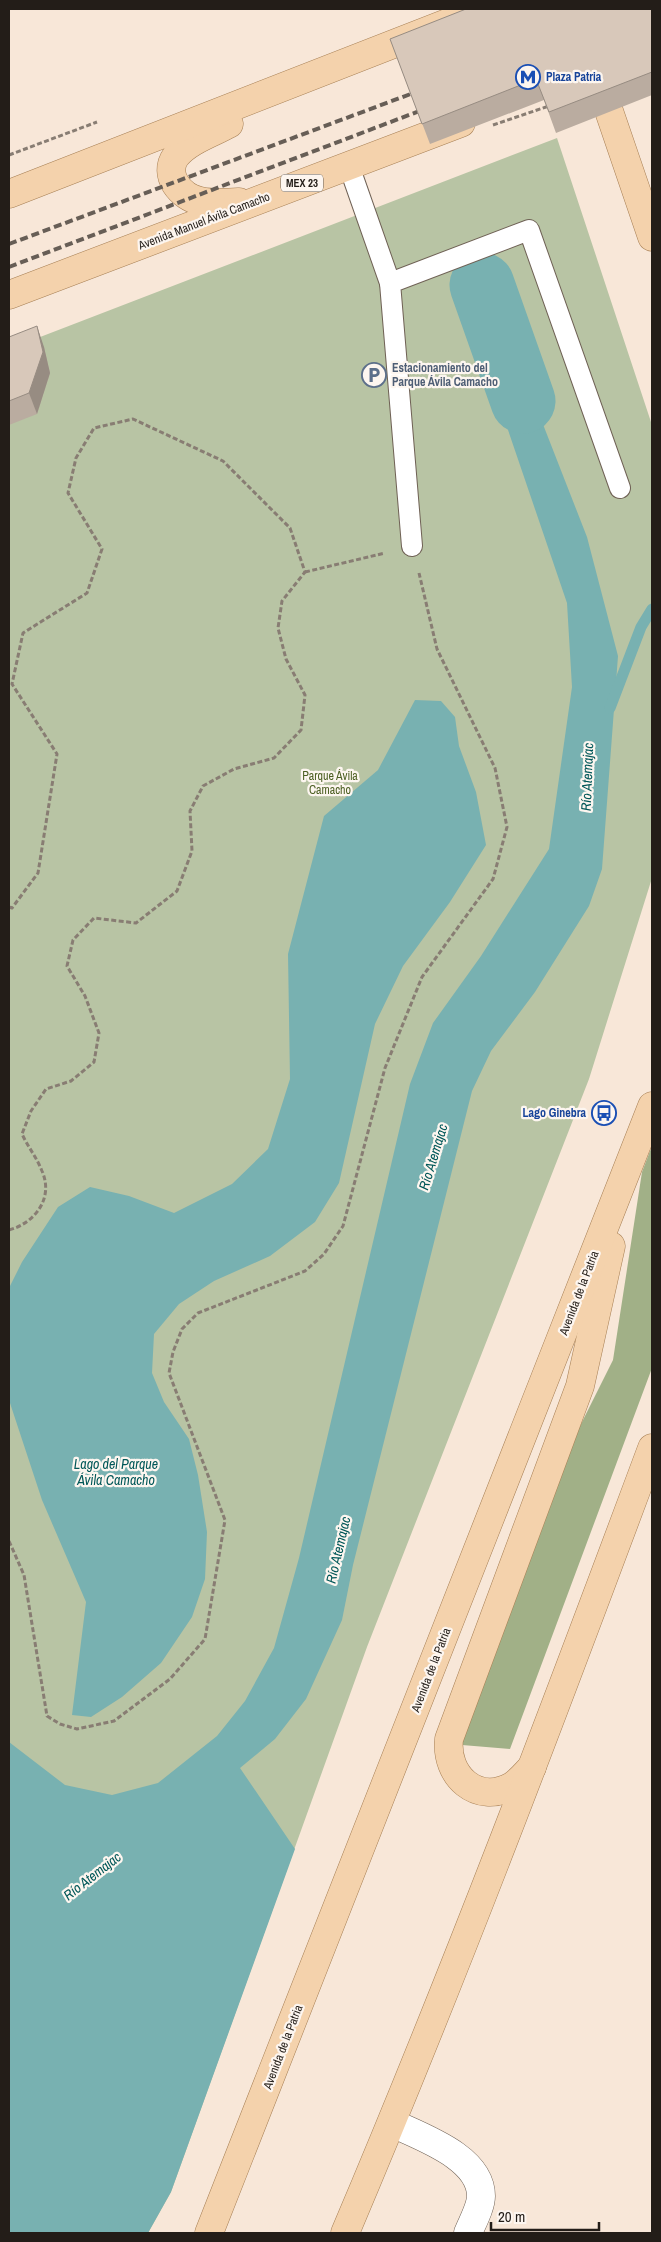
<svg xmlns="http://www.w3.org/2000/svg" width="661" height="2242" font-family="'Archivo Narrow',sans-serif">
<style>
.green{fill:#b8c4a4}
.forest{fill:#a1b087}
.water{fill:#78b1b1}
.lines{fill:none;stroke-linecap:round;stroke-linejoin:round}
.stream{stroke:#78b1b1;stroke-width:11}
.river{stroke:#78b1b1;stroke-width:65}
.lane-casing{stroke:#6f6155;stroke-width:22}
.street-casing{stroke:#6f6155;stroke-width:29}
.primary-casing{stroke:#a67f54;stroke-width:29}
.path{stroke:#887d73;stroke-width:3;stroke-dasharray:5 2.5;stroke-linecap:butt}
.lane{stroke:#fff;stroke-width:20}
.street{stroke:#fff;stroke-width:28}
.primary{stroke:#f4d2ac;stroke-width:28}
.rail{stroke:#675e56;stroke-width:4;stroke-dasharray:8 4;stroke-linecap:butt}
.wall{fill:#baaca0}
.shaded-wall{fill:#978c82}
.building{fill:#d8c8ba;stroke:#978c82}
.labels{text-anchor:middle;stroke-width:4.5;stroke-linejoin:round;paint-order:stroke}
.shield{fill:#fdf6f0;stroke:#645e59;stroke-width:1}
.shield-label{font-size:11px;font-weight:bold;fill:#231d18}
.transit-label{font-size:12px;font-weight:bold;fill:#164399;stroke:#fdf6f0;text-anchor:start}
.street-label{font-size:12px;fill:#231d18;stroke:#fdf6f0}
.service-label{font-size:12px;font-weight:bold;fill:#4e5e75;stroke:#fdf6f0;text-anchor:start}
.park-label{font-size:12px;fill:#4c5f22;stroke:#fdf6f0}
.water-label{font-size:14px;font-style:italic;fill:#005758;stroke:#fdf6f0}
</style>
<rect width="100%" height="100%" fill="#f8e7d8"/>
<!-- green -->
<path class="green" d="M 557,138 L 652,425 L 652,878 L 589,1079 L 367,1647 L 171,2192 L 148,2233 L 9,2233 L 9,349 Z"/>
<!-- forest -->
<path class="forest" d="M 652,1146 L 652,1368 L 510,1749 L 462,1745 L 497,1592 L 613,1360 L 642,1172 Z"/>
<!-- water -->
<g class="water">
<path d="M 493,317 L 505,327 L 587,537 L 618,656 L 602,869 L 589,906 L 535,992 L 491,1051 L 472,1091 L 353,1565 L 342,1620 L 306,1699 L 275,1739 L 240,1768 L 295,1849 L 171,2192 L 148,2233 L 9,2233 L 9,1742 L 65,1785 L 112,1795 L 158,1783 L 217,1736 L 245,1701 L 274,1648 L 299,1558 L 410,1084 L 433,1023 L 481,956 L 549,849 L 572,687 L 567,603 L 476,336 Z"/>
<path d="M 415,700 L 441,701 L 455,717 L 459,746 L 476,792 L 486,845 L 450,902 L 403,966 L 375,1024 L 339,1183 L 315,1222 L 270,1256 L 214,1281 L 179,1304 L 154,1334 L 152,1373 L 164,1402 L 189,1439 L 198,1475 L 207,1532 L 205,1579 L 192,1617 L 161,1663 L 122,1697 L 91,1717 L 72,1715 L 86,1602 L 42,1500 L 9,1400 L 9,1288 L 22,1262 L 58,1207 L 90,1187 L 129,1196 L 174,1213 L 232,1184 L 268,1149 L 290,1079 L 288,954 L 324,816 L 378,770 Z"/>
</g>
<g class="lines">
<!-- stream -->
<path class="stream" d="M 610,708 L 641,627 L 652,609"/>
<!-- river -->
<path class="river" d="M 482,285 L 523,401"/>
<defs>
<g id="lane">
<path d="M 349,166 L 390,283"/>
<path d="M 412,546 L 390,283 L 529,230 L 620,488"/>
</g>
<path id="street" d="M 392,2123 C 421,2137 481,2157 481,2196 C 481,2207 472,2223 468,2233"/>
<g id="primary">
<path d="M 597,76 L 652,237"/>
<path d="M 229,124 C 212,133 188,141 176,156 C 162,175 181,197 200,201 C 213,204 226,203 239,202"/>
<path d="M 9,194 L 483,9"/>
<path d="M 9,295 L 461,123"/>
<path d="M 532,1767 C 526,1773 520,1781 512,1786 C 477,1805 445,1776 449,1739 L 580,1386 L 611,1246"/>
<path d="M 209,2233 L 652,1106"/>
<path d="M 345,2233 C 455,1974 554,1711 652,1448"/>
</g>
</defs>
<!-- lane casing -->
<use href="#lane" class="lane-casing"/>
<!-- street casing -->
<use href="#street" class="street-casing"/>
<!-- primary casing -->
<use href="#primary" class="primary-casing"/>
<!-- path -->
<g class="path">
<path d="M 493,125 L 549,106"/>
<path d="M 9,155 L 97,122"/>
<path d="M 305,572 L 385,553"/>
<path d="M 9,907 L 12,908 L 38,873 L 57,754 L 12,684 L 23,633 L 87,593 L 102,549 L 68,493 L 76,458 L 94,428 L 133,419 L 223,461 L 290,528 L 305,572 L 282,601 L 278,628 L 286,659 L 305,695 L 301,730 L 274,758 L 234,769 L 203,786 L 190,811 L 192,851 L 177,891 L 136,923 L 94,918 L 73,940 L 67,966 L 85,996 L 99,1033 L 94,1062 L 71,1081 L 46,1089 L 31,1111 L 22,1134 C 28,1147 37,1158 42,1171 C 54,1198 35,1223 9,1230"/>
<path d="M 9,1541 L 24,1575 L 47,1716 L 60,1724 L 77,1729 L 114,1721 L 170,1679 L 205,1639 L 225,1520 L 169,1373 L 173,1352 L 182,1329 L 198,1313 L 305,1271 L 324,1254 L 343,1226 L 385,1068 L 422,977 L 493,879 L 507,827 L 495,768 L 437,649 L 419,573"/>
</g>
<!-- lane -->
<use href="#lane" class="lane"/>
<!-- street -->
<use href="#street" class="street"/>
<!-- primary -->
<use href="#primary" class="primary"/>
<!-- rail -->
<g class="rail">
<path d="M 9,244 L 424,89"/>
<path d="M 9,267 L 430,107"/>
</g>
</g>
<!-- wall -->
<g class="wall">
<path d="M 652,9 L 652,95 L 556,133 L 544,100 L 430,144 L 390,39 Z"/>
<path d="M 9,337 L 44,347 L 50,373 L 37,414 L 9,425 Z"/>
</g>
<!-- shaded-wall -->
<path class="shaded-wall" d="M 37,326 L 44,347 L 50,373 L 37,414 L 29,393 Z"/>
<!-- building -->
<g class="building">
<path d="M 466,9 L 652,9 L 652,72 L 549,112 L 536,79 L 422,124 L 390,39 Z"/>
<path d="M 37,326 L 43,352 L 29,393 L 9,401 L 9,337 Z"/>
</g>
<!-- icons -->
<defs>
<symbol id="metro-ring" viewBox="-11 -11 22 22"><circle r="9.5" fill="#fdf6f0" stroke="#1a4fb4" stroke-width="1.5"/><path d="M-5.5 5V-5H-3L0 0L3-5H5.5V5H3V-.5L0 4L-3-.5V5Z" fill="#1a4fb4"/></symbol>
<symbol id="parking-ring" viewBox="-11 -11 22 22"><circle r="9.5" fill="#fdf6f0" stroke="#5c6f8a" stroke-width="1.5"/><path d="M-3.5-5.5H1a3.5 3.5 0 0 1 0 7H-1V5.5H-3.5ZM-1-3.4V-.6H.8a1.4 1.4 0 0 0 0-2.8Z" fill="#5c6f8a"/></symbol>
<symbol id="bus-ring" viewBox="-11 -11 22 22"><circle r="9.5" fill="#fdf6f0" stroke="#1a4fb4" stroke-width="1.5"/><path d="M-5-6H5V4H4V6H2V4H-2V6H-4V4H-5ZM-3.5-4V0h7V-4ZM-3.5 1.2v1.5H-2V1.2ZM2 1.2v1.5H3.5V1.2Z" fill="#1a4fb4"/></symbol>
</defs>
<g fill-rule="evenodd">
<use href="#metro-ring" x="514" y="63" width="28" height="28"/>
<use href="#parking-ring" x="360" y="361" width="28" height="28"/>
<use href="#bus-ring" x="590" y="1099" width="28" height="28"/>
</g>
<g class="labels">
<!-- shield labels -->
<rect class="shield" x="281" y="174.5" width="42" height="17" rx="4"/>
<g class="shield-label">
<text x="302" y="187">MEX 23</text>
</g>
<!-- transit labels -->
<g class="transit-label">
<text x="546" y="81">Plaza Patria</text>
<text x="586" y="1117" text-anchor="end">Lago Ginebra</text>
</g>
<!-- street labels -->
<g class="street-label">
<text transform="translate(204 221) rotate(-21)" y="4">Avenida Manuel Ávila Camacho</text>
<text transform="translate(579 1293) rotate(-69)" y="4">Avenida de la Patria</text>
<text transform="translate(431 1670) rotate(-69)" y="4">Avenida de la Patria</text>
<text transform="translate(283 2047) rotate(-69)" y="4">Avenida de la Patria</text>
</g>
<!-- service labels -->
<g class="service-label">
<text x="392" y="372">Estacionamiento del<tspan x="392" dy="14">Parque Ávila Camacho</tspan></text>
</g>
<!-- park labels -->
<g class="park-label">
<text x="330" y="780">Parque Ávila<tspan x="330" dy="14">Camacho</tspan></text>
</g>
<!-- water labels -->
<g class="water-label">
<text transform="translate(587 777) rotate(-88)" y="5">Río Atemajac</text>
<text transform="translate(433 1157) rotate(-73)" y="5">Río Atemajac</text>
<text x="116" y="1469">Lago del Parque<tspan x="116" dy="16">Ávila Camacho</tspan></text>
<text transform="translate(338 1550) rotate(-77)" y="5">Río Atemajac</text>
<text transform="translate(92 1876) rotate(-38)" y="5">Río Atemajac</text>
</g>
</g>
<!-- border -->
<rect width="661" height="2242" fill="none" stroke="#231d18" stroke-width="20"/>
<!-- scale -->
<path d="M491 2222v8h108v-8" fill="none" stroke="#231d18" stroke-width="2.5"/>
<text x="498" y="2222" font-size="15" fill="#231d18" stroke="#fdf6f0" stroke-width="4" paint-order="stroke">20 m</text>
</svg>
